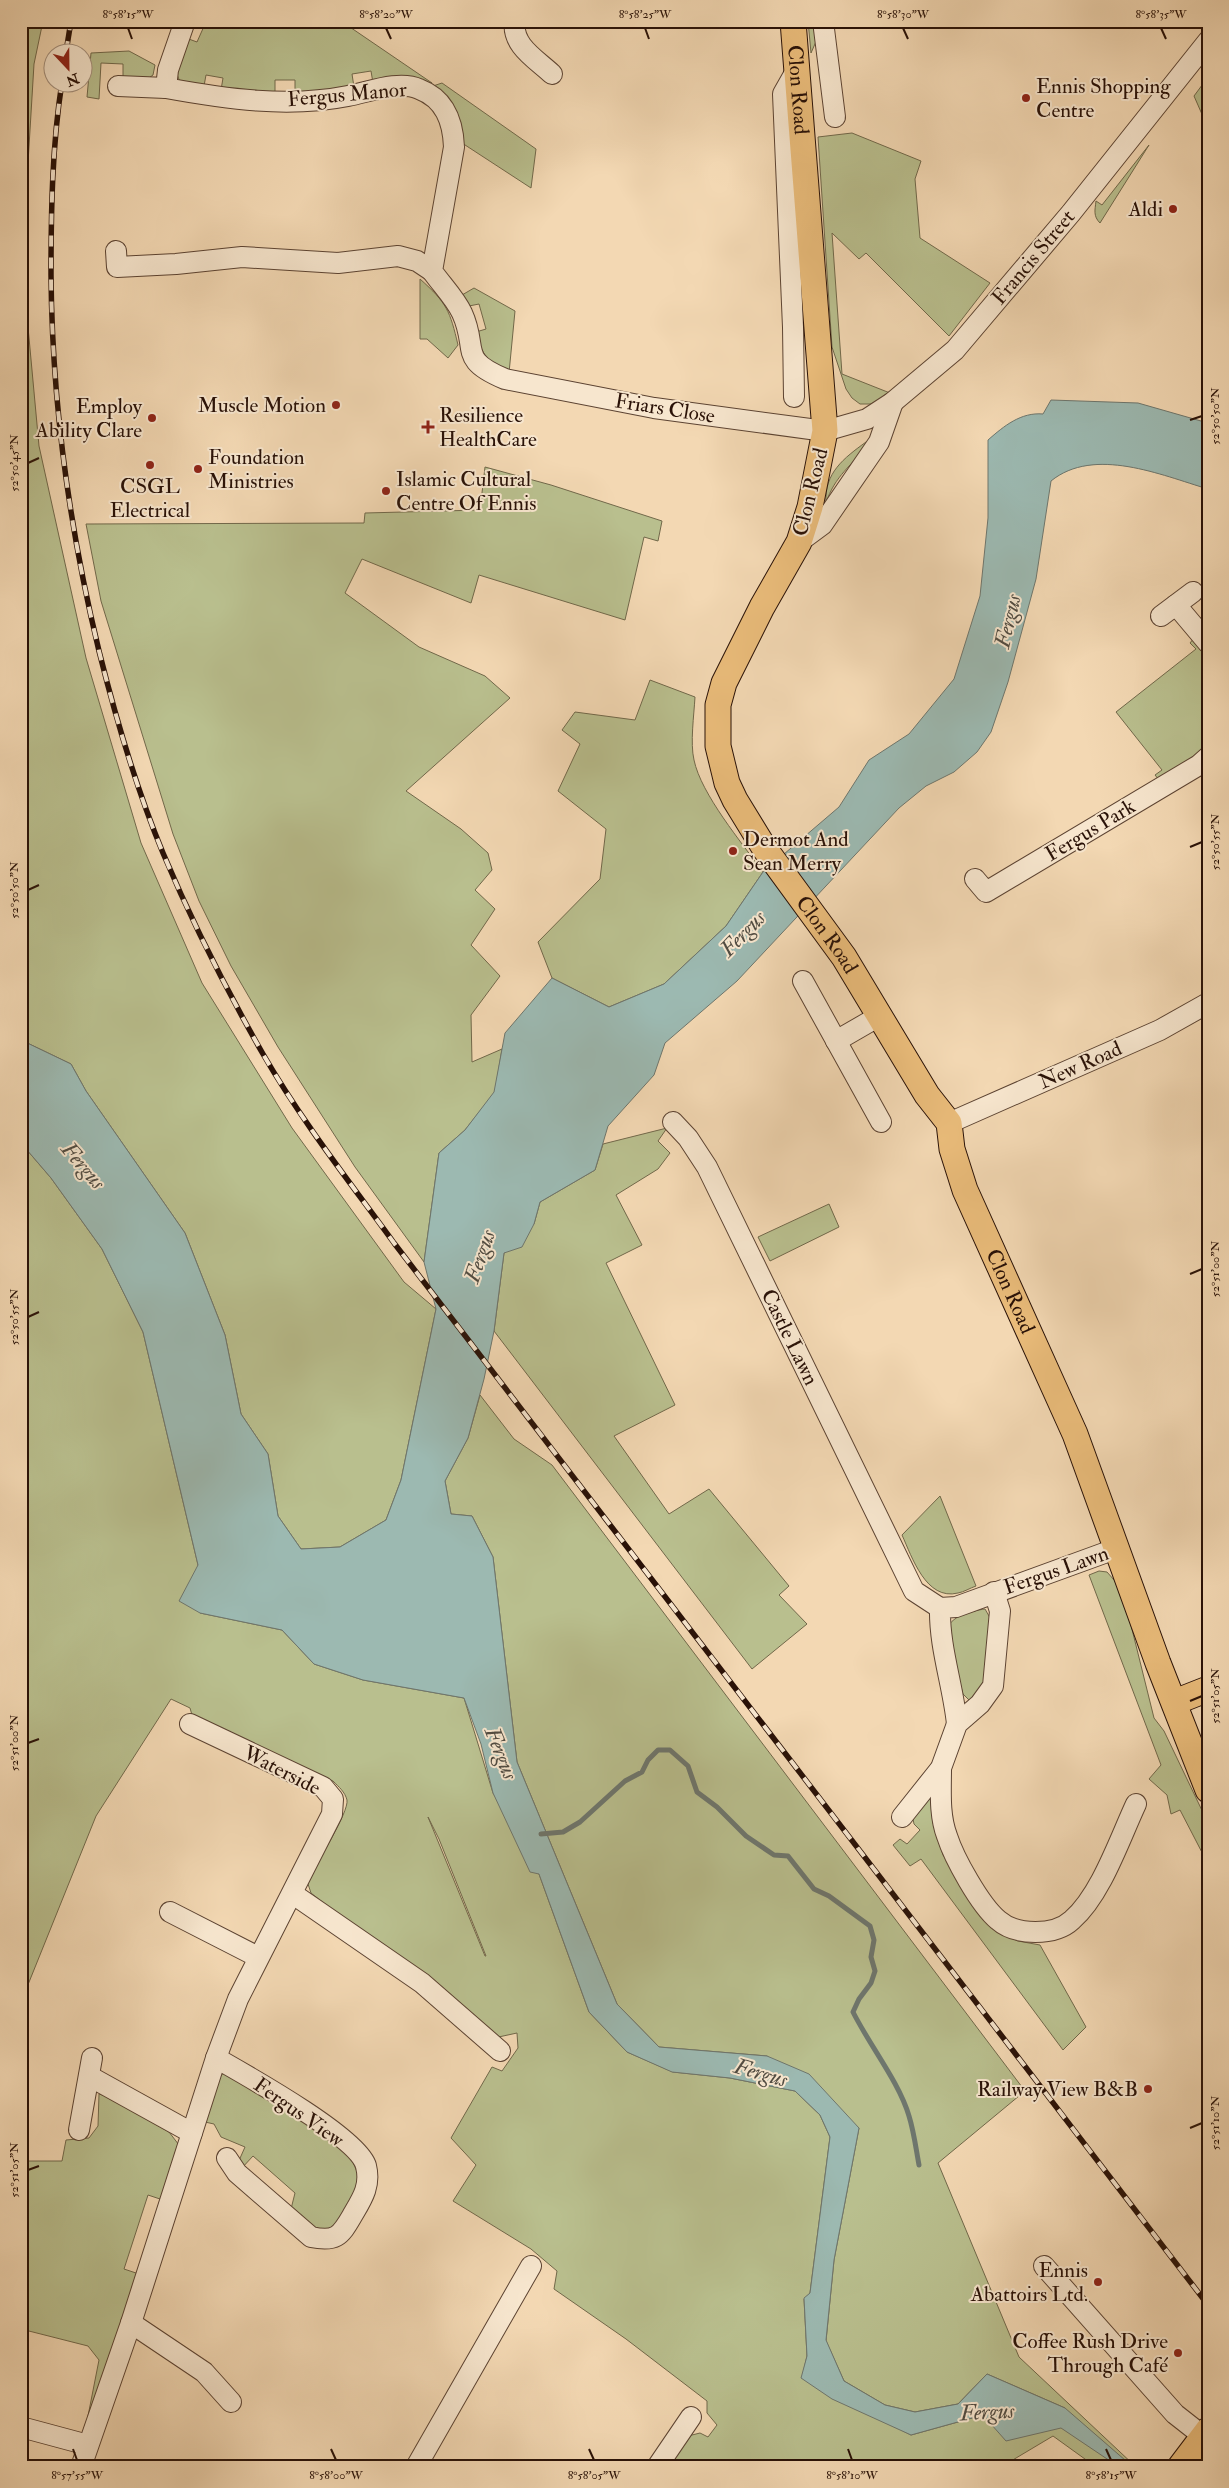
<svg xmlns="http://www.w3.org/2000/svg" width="1229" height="2488" font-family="'IM FELL Double Pica',serif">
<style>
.green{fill:#b9bf8e;stroke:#71684a;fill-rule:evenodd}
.water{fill:#9cb9b1;stroke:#6e766d}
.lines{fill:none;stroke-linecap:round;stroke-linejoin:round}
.stream{stroke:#6e766d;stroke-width:5}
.minor-casing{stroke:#5c4332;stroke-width:22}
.major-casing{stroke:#291107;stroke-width:27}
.minor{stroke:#f7e6ce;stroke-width:20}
.major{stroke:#eabc7a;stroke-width:25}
.rail-casing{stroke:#291107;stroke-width:5.5}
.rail{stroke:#f7e6ce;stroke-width:4;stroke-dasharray:11;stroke-linecap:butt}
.ticks{fill:none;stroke:#291107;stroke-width:2}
.poi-dot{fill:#8f2418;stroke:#f7e6ce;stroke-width:2}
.labels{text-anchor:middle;stroke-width:4;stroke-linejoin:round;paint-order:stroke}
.poi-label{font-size:21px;fill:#291107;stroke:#f7e6ce;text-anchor:end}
.street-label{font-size:21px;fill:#291107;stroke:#f7e6ce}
.water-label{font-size:22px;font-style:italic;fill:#514c42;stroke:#f7e6ce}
.neatline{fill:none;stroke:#291107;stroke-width:2}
.ticks-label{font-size:12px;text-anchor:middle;fill:#291107}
</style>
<rect width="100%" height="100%" fill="#f3d8b3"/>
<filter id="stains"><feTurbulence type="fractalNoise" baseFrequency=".004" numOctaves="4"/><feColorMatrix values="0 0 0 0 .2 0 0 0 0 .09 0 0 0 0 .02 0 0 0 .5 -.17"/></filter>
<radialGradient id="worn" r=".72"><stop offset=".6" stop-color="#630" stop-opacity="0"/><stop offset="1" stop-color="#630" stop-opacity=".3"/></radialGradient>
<!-- green -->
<g class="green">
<path d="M 21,21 L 43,21 L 34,64 L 22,262 L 39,446 L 86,658 L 141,843 L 202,983 L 292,1128 L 404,1282 L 436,1309 L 401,1480 L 386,1520 L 340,1547 L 301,1549 L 278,1516 L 268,1454 L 241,1414 L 225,1335 L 185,1233 L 86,1091 L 71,1064 L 21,1040 Z"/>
<path d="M 198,21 L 341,21 L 432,83 L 401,79 L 373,83 L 371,71 L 352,74 L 354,87 L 295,93 L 295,80 L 275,80 L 275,94 L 221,90 L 223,78 L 206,75 L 204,86 L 180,82 L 175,69 L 186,38 L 197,42 L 205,24 Z"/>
<path d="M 808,21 L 814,21 L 818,37 L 811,53 Z"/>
<path d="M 129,51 L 155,65 L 153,75 L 146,80 L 123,78 L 123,64 L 101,63 L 99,99 L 87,97 L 91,53 Z"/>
<path d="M 1208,77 L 1208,128 L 1194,96 Z"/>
<path d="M 442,83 L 536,149 L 531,188 L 462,143 C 464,117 451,103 433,86 Z"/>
<path d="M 852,133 L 921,161 L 915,179 L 920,238 L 990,283 L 949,336 L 866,253 L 859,259 L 832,233 L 842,374 L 890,393 L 871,404 L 860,404 L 852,398 L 846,389 L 832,347 L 818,137 Z"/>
<path d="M 1149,145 L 1100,223 C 1093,216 1095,210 1096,201 L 1102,205 Z"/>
<path d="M 420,279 C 447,303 450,311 458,345 L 448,358 L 427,339 L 420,339 Z"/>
<path d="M 474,288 L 515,311 L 509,373 C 488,360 482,357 476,332 L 486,329 L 479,304 L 469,306 L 462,295 Z"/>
<path d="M 866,442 L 868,444 C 852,466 835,475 826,503 C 824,473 844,458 866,442 Z"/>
<path d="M 485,467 L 551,485 L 662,521 L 658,541 L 644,537 L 625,620 L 479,575 L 471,603 L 362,559 L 345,593 L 419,647 L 485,676 L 510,698 L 406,791 L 461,829 L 488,853 L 492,870 L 475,890 L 495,909 L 471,945 L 500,976 L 471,1015 L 472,1062 L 502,1049 L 495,1092 L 465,1130 L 439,1153 L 424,1262 L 355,1167 L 278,1047 L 231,966 L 199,901 L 173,834 L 101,601 L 86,524 L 364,523 L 365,513 L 480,510 Z"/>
<path d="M 1194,638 L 1208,655 L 1208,747 L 1159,780 L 1155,775 L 1162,770 L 1116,712 L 1196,649 L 1190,643 Z"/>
<path d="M 650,680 L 695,697 C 694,715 690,743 694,760 C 701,794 742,843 763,872 L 726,926 L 664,984 L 609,1007 L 552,978 L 538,942 L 600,879 L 606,829 L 558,791 L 580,744 L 562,730 L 575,712 L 635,720 Z"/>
<path d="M 667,1128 L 658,1141 L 670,1153 L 658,1169 L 616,1195 L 642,1245 L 606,1263 L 675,1405 L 614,1436 L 669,1514 L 709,1489 L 789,1586 L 779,1595 L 807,1624 L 752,1669 L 494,1331 L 504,1253 L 534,1224 L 540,1202 L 595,1170 L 603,1144 Z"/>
<path d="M 21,1143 L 51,1178 L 102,1249 L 143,1332 L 198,1565 L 200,1613 L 282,1630 L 314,1664 L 363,1680 L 464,1698 L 493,1793 L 539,1874 L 589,2012 L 627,2052 L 673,2072 L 730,2078 L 795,2091 L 820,2115 L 830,2137 L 810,2293 L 804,2299 L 807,2356 L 802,2378 L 911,2435 L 983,2415 L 1065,2408 L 987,2374 L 958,2404 L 915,2412 L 885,2405 L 844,2381 L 826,2341 L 834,2260 L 859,2128 L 767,2056 L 659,2047 L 617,2004 L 517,1762 L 493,1557 L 472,1516 L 451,1514 L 445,1481 L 468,1438 L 480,1395 L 514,1439 L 552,1465 L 1025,2091 L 938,2163 L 1019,2357 L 1136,2467 L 1096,2467 L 1053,2436 L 1001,2467 L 666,2467 L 688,2436 L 700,2433 L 708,2437 L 717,2425 L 707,2413 L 707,2401 L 626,2339 L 554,2289 L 557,2271 L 531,2249 L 453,2201 L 476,2165 L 451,2138 L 492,2067 L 502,2071 L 518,2048 L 517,2033 L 494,2038 L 311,1893 L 308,1884 L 310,1875 C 317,1863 349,1812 347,1800 C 345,1792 339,1787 333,1781 L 192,1715 L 190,1708 L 171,1699 L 96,1816 L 21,2002 ZM 428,1817 L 439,1839 L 486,1956 L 485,1956 Z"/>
<path d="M 829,1204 L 839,1227 L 770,1261 L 758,1237 Z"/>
<path d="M 940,1496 L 976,1586 C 970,1588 964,1592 958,1593 C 926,1601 912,1557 902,1535 Z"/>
<path d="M 1099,1571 L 1107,1572 L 1122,1589 L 1154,1718 L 1164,1731 L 1208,1823 L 1208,1864 L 1180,1810 L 1171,1814 L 1167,1795 L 1149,1779 L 1161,1765 L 1089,1575 Z"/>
<path d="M 985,1609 L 993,1623 L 988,1679 L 975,1698 L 969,1700 L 963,1694 L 946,1631 C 950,1616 971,1611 985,1609 Z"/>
<path d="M 934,1790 L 933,1823 L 943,1855 L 987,1922 L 1001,1933 L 1018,1941 L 1040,1945 L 1086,2027 L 1063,2050 L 921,1859 L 910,1866 L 893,1845 L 900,1839 L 907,1844 L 920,1830 L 914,1824 L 912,1814 Z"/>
<path d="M 224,2073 L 234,2076 C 270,2099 316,2123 347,2154 C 354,2161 357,2172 360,2181 L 338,2227 L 313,2231 L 291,2209 L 295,2193 L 253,2156 L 241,2169 L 237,2165 L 245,2147 L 221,2137 L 214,2124 L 205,2122 L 216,2079 Z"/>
<path d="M 99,2094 L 109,2097 L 169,2132 L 179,2145 L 163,2200 L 148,2195 L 124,2269 L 139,2274 L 91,2418 L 88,2416 L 99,2360 L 88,2346 L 21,2329 L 21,2161 L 62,2161 L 66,2140 L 89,2138 L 98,2126 Z"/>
</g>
<!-- water -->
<path class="water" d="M 1051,400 L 1138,403 L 1208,423 L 1208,489 C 1161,475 1094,446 1051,481 L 1036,579 L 1008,682 L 991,732 L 977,752 L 954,772 L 926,786 L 899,808 L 737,981 L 665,1043 L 654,1075 L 608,1126 L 595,1170 L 540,1202 L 534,1224 L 522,1247 L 504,1253 L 494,1331 L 484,1379 L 468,1438 L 445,1481 L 451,1514 L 472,1516 L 493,1557 L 517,1762 L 617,2004 L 659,2047 L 767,2056 L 809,2074 L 859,2128 L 834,2260 L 826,2340 L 844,2381 L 885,2405 L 915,2412 L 958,2404 L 987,2374 L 1065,2408 L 1133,2467 L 1119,2467 L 1061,2428 L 1006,2441 L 983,2415 L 911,2435 L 832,2399 L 801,2378 L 807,2356 L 804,2298 L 810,2293 L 830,2137 L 820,2115 L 795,2091 L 730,2078 L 672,2072 L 627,2052 L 589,2012 L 539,1874 L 530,1872 L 493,1793 L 481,1744 L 464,1698 L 363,1680 L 314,1664 L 282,1630 L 200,1613 L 179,1601 L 198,1565 L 143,1332 L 102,1249 L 51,1178 L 21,1143 L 21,1040 L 71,1064 L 86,1091 L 185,1233 L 225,1335 L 241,1414 L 268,1454 L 278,1516 L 301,1549 L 340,1547 L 386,1520 L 401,1480 L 436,1309 L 424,1262 L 439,1153 L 465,1130 L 494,1092 L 505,1033 L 552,978 L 609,1007 L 664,984 L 726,926 L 763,872 L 839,807 L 869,760 L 909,734 L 954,679 L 980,596 L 988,518 L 988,440 C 1004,426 1021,412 1043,414 Z"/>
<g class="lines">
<!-- stream -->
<path class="stream" d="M 541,1834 L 563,1832 L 580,1822 L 625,1781 L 642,1772 L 648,1760 L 658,1750 L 670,1750 L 688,1766 L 697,1792 L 717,1807 L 746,1836 L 774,1855 L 788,1856 L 814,1889 L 829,1896 L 870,1926 L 874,1940 L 871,1957 L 875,1971 L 871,1983 L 859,1999 L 853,2012 C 870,2046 899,2082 909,2116 C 914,2132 916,2149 919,2165"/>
<defs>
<g id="minor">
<path d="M 185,21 L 168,70 L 166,88 C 226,99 288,108 348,96 C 369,92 399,80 419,89 C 445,99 453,121 454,147 L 432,271 C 441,284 455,298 462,313 C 479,350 457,359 505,379 L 654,408 L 825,431 L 867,419 L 893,402 L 955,350 L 1071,213 L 1208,41"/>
<path d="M 515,21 C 511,45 536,59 552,74"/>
<path d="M 823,21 L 835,117"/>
<path d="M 118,86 L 166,88"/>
<path d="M 116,251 L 117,267 L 176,264 L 242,257 L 338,263 L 398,256 L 417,261 L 432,271"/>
<path d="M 794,397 L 793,327 L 783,94 L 796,71"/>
<path d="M 799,542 L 822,525 L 879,442 L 893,402"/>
<path d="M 1176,605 L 1208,643"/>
<path d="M 1161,616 L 1193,592"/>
<path d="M 975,879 L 986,892 L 1199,765 L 1208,757"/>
<path d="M 803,981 L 881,1122"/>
<path d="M 836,1041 L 881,1015"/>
<path d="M 673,1122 L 688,1138 L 707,1167 L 914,1591 L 940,1608"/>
<path d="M 949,1123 L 1160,1030 L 1208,1003"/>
<path d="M 957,1724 C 953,1685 939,1647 940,1608 L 956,1607 L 1118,1548"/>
<path d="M 941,1768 C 941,1791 939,1815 947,1836 C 954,1858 980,1905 998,1920 C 1016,1936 1055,1936 1072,1920 C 1101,1895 1120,1838 1136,1804"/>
<path d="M 902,1817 L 941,1768 L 957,1724 L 980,1704 L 993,1686 L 1000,1611 L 994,1592"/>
<path d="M 293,1894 L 422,1983 L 500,2051"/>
<path d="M 170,1912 L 258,1957"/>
<path d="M 216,2058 C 244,2074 359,2138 366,2166 C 371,2186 362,2199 352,2216 C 340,2237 335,2242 311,2237 L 237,2173 L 227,2158"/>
<path d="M 89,2076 L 192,2133"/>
<path d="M 79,2130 L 92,2058"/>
<path d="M 1044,2266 L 1175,2414 L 1203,2436"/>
<path d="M 131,2323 L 204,2372 L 231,2402"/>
<path d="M 21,2427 L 88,2445"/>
<path d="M 81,2467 L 131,2323 L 216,2058 L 238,1999 L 332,1814 L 333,1799 L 323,1787 L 190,1724"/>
<path d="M 416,2467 L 531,2266"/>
<path d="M 657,2467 L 691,2417"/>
</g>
<g id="major">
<path id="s1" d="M 793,21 L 825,431 L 810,507 L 799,542 L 762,607 L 724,683 L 718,705 L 718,746 L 727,783 L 735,800 L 765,849 L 844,957 L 927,1095 L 949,1123 L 952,1149 L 965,1190 L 1075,1434 L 1158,1663 L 1208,1790"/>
<path d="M 1175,1702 L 1208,1689"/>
<path d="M 1180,2467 L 1208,2430"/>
</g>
</defs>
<!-- minor casing -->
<use href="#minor" class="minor-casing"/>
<!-- major casing -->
<use href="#major" class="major-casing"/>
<!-- minor -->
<use href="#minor" class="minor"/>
<!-- major -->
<use href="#major" class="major"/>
<defs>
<g id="rail">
<path d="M 66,52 L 71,21"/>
<path d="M 62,82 C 52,146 51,211 51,275 C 52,402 69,527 99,651 C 116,719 136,788 163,853 C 192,922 226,989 263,1054 C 301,1120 349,1181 394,1243 L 1208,2305"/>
</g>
</defs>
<!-- rail casing -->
<use href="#rail" class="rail-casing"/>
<!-- rail -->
<use href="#rail" class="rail"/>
</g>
<!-- ticks -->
<path class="ticks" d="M 128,28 L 132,39M 386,28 L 391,39M 645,28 L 649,39M 903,28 L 908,39M 1161,28 L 1166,39M 1190,420 L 1202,416M 28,463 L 39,458M 1190,847 L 1202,842M 28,890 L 39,885M 1190,1274 L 1202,1269M 28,1317 L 39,1312M 1190,1701 L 1202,1696M 28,1743 L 39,1739M 1190,2128 L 1202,2123M 28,2170 L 39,2166M 73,2449 L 77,2460M 331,2449 L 336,2460M 589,2449 L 594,2460M 848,2449 L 852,2460M 1106,2449 L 1111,2460"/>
<!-- markers -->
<g class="poi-dot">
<circle cx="1026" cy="98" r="5"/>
<circle cx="1173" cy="209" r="5"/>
<circle cx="336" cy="405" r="5"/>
<circle cx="152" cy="418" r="5"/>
<path d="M425.5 419.5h5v5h5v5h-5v5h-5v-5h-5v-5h5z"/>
<circle cx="150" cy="465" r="5"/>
<circle cx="198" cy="469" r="5"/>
<circle cx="386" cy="491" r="5"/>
<circle cx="733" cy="851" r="5"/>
<circle cx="1148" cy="2089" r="5"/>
<circle cx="1098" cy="2282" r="5"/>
<circle cx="1178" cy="2353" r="5"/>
</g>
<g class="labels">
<!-- poi labels -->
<g class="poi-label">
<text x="1036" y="93" text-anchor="start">Ennis Shopping<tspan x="1036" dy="24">Centre</tspan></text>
<text x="1163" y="216">Aldi</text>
<text x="326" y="412">Muscle Motion</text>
<text x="142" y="413">Employ<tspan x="142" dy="24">Ability Clare</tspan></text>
<text x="439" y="422" text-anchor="start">Resilience<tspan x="439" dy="24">HealthCare</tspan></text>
<text x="208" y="464" text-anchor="start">Foundation<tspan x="208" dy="24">Ministries</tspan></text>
<text x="396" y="486" text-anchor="start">Islamic Cultural<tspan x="396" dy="24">Centre Of Ennis</tspan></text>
<text x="150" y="493" text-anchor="middle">CSGL<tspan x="150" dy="24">Electrical</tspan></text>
<text x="743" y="846" text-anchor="start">Dermot And<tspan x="743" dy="24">Sean Merry</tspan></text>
<text x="1138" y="2096">Railway View B&amp;B</text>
<text x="1088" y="2277">Ennis<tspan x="1088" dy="24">Abattoirs Ltd.</tspan></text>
<text x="1168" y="2348">Coffee Rush Drive<tspan x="1168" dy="24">Through Café</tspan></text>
</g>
<!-- street labels -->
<g class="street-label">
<text dy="7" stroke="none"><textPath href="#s1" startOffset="69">Clon Road</textPath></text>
<text transform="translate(347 94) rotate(-5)" y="7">Fergus Manor</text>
<text transform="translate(1033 257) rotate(-50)" y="7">Francis Street</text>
<text transform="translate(665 408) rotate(9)" y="7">Friars Close</text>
<text transform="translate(810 492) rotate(-76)" y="7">Clon Road</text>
<text transform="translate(1090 830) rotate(-31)" y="7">Fergus Park</text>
<text dy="7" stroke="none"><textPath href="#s1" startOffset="969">Clon Road</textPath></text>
<text transform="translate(1080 1065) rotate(-24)" y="7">New Road</text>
<text dy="7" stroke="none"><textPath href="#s1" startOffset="1374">Clon Road</textPath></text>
<text transform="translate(790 1337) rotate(64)" y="7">Castle Lawn</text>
<text transform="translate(1056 1570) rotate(-19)" y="7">Fergus Lawn</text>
<text transform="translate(282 1770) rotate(27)" y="7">Waterside</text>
<text transform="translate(299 2112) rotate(35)" y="7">Fergus View</text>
</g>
<!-- water labels -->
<g class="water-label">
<text transform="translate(1007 621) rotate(-77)" y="8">Fergus</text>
<text transform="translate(742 933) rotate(-46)" y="8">Fergus</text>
<text transform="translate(84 1165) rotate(49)" y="8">Fergus</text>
<text transform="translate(479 1256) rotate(-71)" y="8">Fergus</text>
<text transform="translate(502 1753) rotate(68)" y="8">Fergus</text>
<text transform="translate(761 2072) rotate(16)" y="8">Fergus</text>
<text transform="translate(987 2411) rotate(-3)" y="8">Fergus</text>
</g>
</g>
<!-- margin -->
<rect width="1229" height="2488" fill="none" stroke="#f3d8b3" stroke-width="55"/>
<!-- north arrow -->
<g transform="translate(68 68) rotate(158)"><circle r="24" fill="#f7e6ce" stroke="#a5917e"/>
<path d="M0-4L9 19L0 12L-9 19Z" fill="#8f2418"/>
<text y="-8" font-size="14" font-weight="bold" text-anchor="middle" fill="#291107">N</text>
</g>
<rect x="28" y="28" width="1174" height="2432" class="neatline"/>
<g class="ticks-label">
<text x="128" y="18">8°58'15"W</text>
<text x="386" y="18">8°58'20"W</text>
<text x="645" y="18">8°58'25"W</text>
<text x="903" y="18">8°58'30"W</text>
<text x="1161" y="18">8°58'35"W</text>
<text transform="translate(1215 416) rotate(-90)" y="4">52°50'50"N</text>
<text transform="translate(14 463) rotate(-90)" y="4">52°50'45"N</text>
<text transform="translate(1215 842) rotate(-90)" y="4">52°50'55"N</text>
<text transform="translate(14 890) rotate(-90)" y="4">52°50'50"N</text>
<text transform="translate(1215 1269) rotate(-90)" y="4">52°51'00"N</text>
<text transform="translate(14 1317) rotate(-90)" y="4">52°50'55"N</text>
<text transform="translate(1215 1696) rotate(-90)" y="4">52°51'05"N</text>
<text transform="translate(14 1743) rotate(-90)" y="4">52°51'00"N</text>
<text transform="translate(1215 2123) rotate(-90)" y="4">52°51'10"N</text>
<text transform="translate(14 2170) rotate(-90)" y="4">52°51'05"N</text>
<text x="77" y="2479">8°57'55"W</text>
<text x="336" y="2479">8°58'00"W</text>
<text x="594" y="2479">8°58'05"W</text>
<text x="852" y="2479">8°58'10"W</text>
<text x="1111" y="2479">8°58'15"W</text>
</g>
<rect width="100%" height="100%" filter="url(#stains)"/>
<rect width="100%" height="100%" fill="url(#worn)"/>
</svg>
